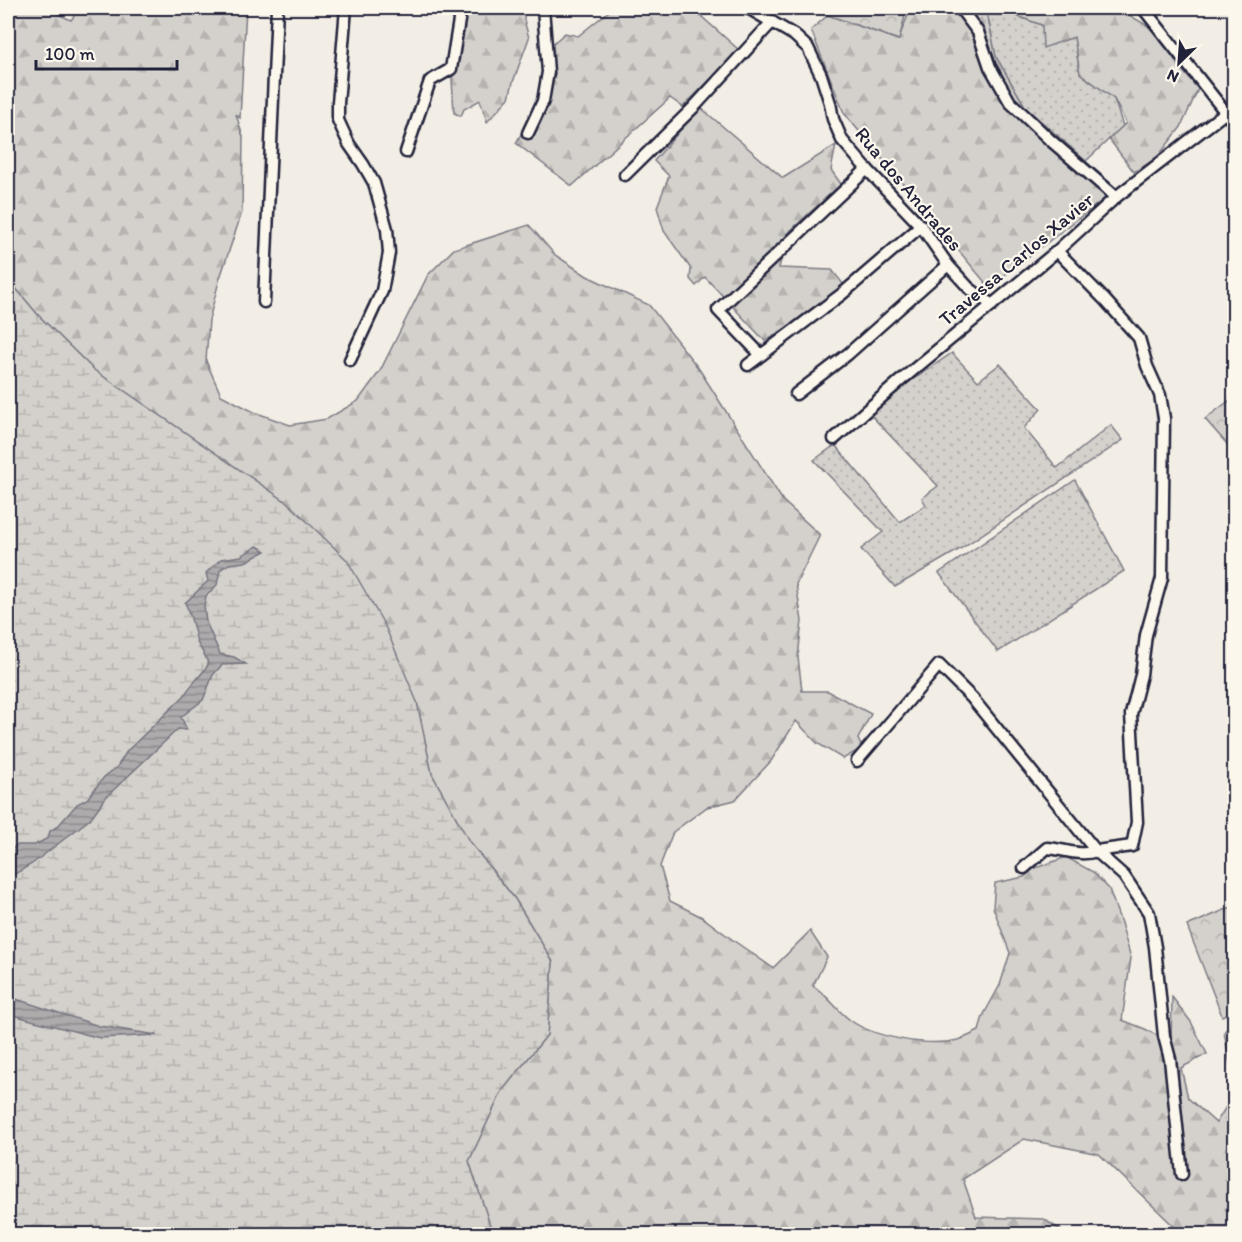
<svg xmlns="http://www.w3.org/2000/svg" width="1242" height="1242" font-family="Itim,sans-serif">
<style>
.grass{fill:url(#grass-dots);stroke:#7b7a84;stroke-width:1.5}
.forest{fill:url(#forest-firs);stroke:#7b7a84;stroke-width:1.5}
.wetland{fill:url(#wetland-marsh);stroke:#7b7a84;stroke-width:1.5}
.park{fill:url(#park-crowns);stroke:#7b7a84;stroke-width:1.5}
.water{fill:url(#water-rules);stroke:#76747f;stroke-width:1.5}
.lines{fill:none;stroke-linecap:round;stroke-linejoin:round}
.minor-casing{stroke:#22223b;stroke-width:15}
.minor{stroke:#fbf7ec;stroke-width:10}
.labels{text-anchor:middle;stroke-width:4.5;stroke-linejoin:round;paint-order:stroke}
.street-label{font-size:20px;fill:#22223b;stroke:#fbf7ec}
</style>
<defs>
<pattern id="grass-dots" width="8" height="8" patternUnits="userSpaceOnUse" patternTransform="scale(1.5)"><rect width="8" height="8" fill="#d4d1cc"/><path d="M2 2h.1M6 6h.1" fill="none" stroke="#b6b3b0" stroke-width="1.8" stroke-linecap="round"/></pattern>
<pattern id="forest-firs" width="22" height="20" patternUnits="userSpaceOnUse" patternTransform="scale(1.5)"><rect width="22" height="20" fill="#d4d1cc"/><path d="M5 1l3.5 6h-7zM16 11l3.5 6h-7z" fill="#b6b3b0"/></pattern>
<pattern id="wetland-marsh" width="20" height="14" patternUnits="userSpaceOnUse" patternTransform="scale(1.5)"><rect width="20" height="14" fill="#d4d1cc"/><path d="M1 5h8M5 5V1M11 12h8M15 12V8" fill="none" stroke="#b6b3b0"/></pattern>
<pattern id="park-crowns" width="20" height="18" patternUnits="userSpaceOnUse" patternTransform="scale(1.5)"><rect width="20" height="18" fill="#d4d1cc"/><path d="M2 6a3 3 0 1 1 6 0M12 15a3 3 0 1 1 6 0" fill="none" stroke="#b6b3b0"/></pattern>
<pattern id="water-rules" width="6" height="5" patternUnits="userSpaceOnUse" patternTransform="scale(1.5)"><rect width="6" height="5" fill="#aeabad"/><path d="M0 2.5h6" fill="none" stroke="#8d8b8e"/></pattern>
</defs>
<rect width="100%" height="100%" fill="#f2eee5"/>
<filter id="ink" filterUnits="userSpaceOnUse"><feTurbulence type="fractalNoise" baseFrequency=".0167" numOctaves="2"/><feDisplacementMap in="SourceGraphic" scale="12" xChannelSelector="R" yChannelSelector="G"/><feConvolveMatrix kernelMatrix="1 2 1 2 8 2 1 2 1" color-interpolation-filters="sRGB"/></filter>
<g filter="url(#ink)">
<!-- grass -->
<g class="grass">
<path d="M 986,8 L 995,8 L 1074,37 L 1080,73 L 1114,99 L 1123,126 L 1086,161 L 1026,108 L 996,57 Z"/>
<path d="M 952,353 L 978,381 L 1000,364 L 1041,409 L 1024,428 L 1057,468 L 1111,425 L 1123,440 L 960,549 L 895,587 L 861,549 L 883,532 L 814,460 L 835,445 L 900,522 L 926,505 L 922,498 L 938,486 L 867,411 Z"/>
<path d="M 1075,480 L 1124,571 L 998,652 L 939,573 Z"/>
</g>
<!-- forest -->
<g class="forest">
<path d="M 8,8 L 45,8 L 71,20 L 80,8 L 246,8 L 240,118 L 236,114 L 243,137 L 242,212 L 219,281 L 209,320 L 206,361 L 221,395 L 254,412 L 290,425 L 327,419 L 358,401 L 380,371 L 428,275 L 454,249 L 529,225 L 555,255 L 587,276 L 649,305 L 699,369 L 783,501 L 820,535 L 796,584 L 802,621 L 798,657 L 802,691 L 828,691 L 871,714 L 858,739 L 862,748 L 843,759 L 817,743 L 796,721 L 771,761 L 735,800 L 707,807 L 673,832 L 660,866 L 670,901 L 702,917 L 737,943 L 773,968 L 810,931 L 827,957 L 813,986 C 829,996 836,1010 850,1020 C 874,1038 929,1047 958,1040 C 965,1038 972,1034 979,1031 L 983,1016 L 1000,985 L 1010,953 L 993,907 L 995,883 L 1024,877 L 1033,869 L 1066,857 L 1093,872 L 1109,889 L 1121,923 L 1131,958 L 1122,1020 L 1145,1029 L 1171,1043 L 1172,997 L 1191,1022 L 1207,1054 L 1181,1068 L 1188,1098 L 1216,1123 L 1234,1094 L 1234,1234 L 1182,1234 L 1099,1154 L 1024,1139 L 963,1179 L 976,1217 L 1044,1219 L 1066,1234 L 495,1234 L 492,1232 L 469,1161 L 502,1091 L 547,1035 L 553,962 L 515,899 L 469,841 L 432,774 L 417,702 L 288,503 L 94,370 L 39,316 L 8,279 Z"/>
<path d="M 465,8 L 524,8 L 524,20 L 529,38 L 513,82 L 509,98 L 487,122 L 480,100 L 464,109 L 461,116 L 454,113 L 452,79 Z"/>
<path d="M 613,8 L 692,8 L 739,50 L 683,107 L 670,98 L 572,186 L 516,143 L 555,74 L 550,46 L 565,33 L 578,36 Z"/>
<path d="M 911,8 L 986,8 L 996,57 L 1026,108 L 1117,189 L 989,287 L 844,113 L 811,30 L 828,15 L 898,40 Z"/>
<path d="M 995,8 L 1117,8 L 1160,33 L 1177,64 L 1198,89 L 1181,127 L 1156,159 L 1134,172 L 1109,139 L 1126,123 L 1114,99 L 1080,73 L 1074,37 L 1043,48 L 1042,25 Z"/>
<path d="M 700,107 L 783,178 L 836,145 L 831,170 L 841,184 L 788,233 L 779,268 L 832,270 L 844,285 L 794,323 L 765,341 L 705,277 L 696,286 L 690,279 L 691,269 L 664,231 L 657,207 L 669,176 L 654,161 Z"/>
<path d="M 1234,1020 L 1234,1085 L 1224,1032 Z"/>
</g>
<!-- wetland -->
<path class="wetland" d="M 8,279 L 39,316 L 94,370 L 288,503 L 347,560 L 385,626 L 417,702 L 432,774 L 469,841 L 515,899 L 553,962 L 547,1035 L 502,1091 L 469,1161 L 492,1231 L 495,1234 L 8,1234 Z"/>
<!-- park -->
<g class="park">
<path d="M 808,8 L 907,8 L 899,40 Z"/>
<path d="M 1234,397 L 1234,452 L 1205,419 Z"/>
<path d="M 1234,906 L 1234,1011 L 1222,1016 L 1187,926 Z"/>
</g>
<!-- water -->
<g class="water">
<path d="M 257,546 L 266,551 L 245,562 L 229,564 L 220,570 L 217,585 L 206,596 L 204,606 L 206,622 L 220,654 L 234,657 L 246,664 L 222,665 L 213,675 L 203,700 L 181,717 L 187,730 L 178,729 L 106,797 L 90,819 L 32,864 L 8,878 L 8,852 L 17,845 L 35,845 L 48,838 L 50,831 L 58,826 L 77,804 L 87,799 L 104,777 L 117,767 L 127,751 L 184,696 C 191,684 201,676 208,665 C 207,655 200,650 197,642 C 193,628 192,616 185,603 L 208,581 L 206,573 L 221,559 L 241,556 Z"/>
<path d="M 8,999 L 16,999 L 99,1026 L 157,1035 L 100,1038 L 8,1014 Z"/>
</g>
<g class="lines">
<defs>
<g id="minor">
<path d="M 346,8 L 338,103 L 338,120 L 349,144 L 363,164 L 374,183 L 387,229 L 389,253 L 382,291 L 350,360"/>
<path d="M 748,8 L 794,35 L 808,48 L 821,75 L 830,103 L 833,119 L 842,140 L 865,167 L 921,226 L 948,265 L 969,288 L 992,305"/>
<path d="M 960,8 L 978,32 L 990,67 L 1010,102 L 1049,139 L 1116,197"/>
<path d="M 1143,8 L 1234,123"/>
<path d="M 528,133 L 543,101 L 548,72 L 543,8"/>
<path d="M 406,152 L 430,81 L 451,69 L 461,8"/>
<path d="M 625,175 L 694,107 L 772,22"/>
<path d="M 264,302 L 277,8"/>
<path d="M 761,355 L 718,310 L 867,169"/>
<path d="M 748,365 L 842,294 L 921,226"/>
<path d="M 796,394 L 848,354 L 948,265"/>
<path d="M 834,439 L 900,381 L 1057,251 L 1116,197 L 1226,112"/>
<path d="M 857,761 L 939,665 L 972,698 L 1096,851 L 1132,846 L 1137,822 L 1131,714 L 1141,675 L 1146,635 L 1162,578 L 1164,418 L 1160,395 L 1147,366 L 1139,338 L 1105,300 L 1057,251"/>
<path d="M 1024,868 L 1047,848 C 1064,849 1080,857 1096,851 L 1124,876 L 1149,913 L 1155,947 L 1164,1036 L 1170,1059 L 1182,1174"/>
</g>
</defs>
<!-- minor casing -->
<use href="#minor" class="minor-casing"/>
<!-- minor -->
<use href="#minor" class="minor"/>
</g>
</g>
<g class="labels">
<!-- street labels -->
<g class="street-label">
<text transform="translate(909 189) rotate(50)" y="7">Rua dos Andrades</text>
<text transform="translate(1016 259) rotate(-40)" y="7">Travessa Carlos Xavier</text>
</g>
</g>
<!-- margin -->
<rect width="1242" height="1242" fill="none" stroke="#fbf7ec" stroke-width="30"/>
<rect x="15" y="15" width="1212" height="1212" fill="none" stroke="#22223b" stroke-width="2" filter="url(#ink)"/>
<!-- north arrow -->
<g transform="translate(1179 63) rotate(205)" stroke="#fbf7ec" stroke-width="4.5" paint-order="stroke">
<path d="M0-4.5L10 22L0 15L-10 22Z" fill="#22223b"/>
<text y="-9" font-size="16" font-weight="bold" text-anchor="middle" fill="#22223b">N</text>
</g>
<!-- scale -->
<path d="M36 60v9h141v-9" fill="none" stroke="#22223b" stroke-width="3"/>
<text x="45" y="60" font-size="18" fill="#22223b" stroke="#fbf7ec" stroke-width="4.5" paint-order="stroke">100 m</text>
</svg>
